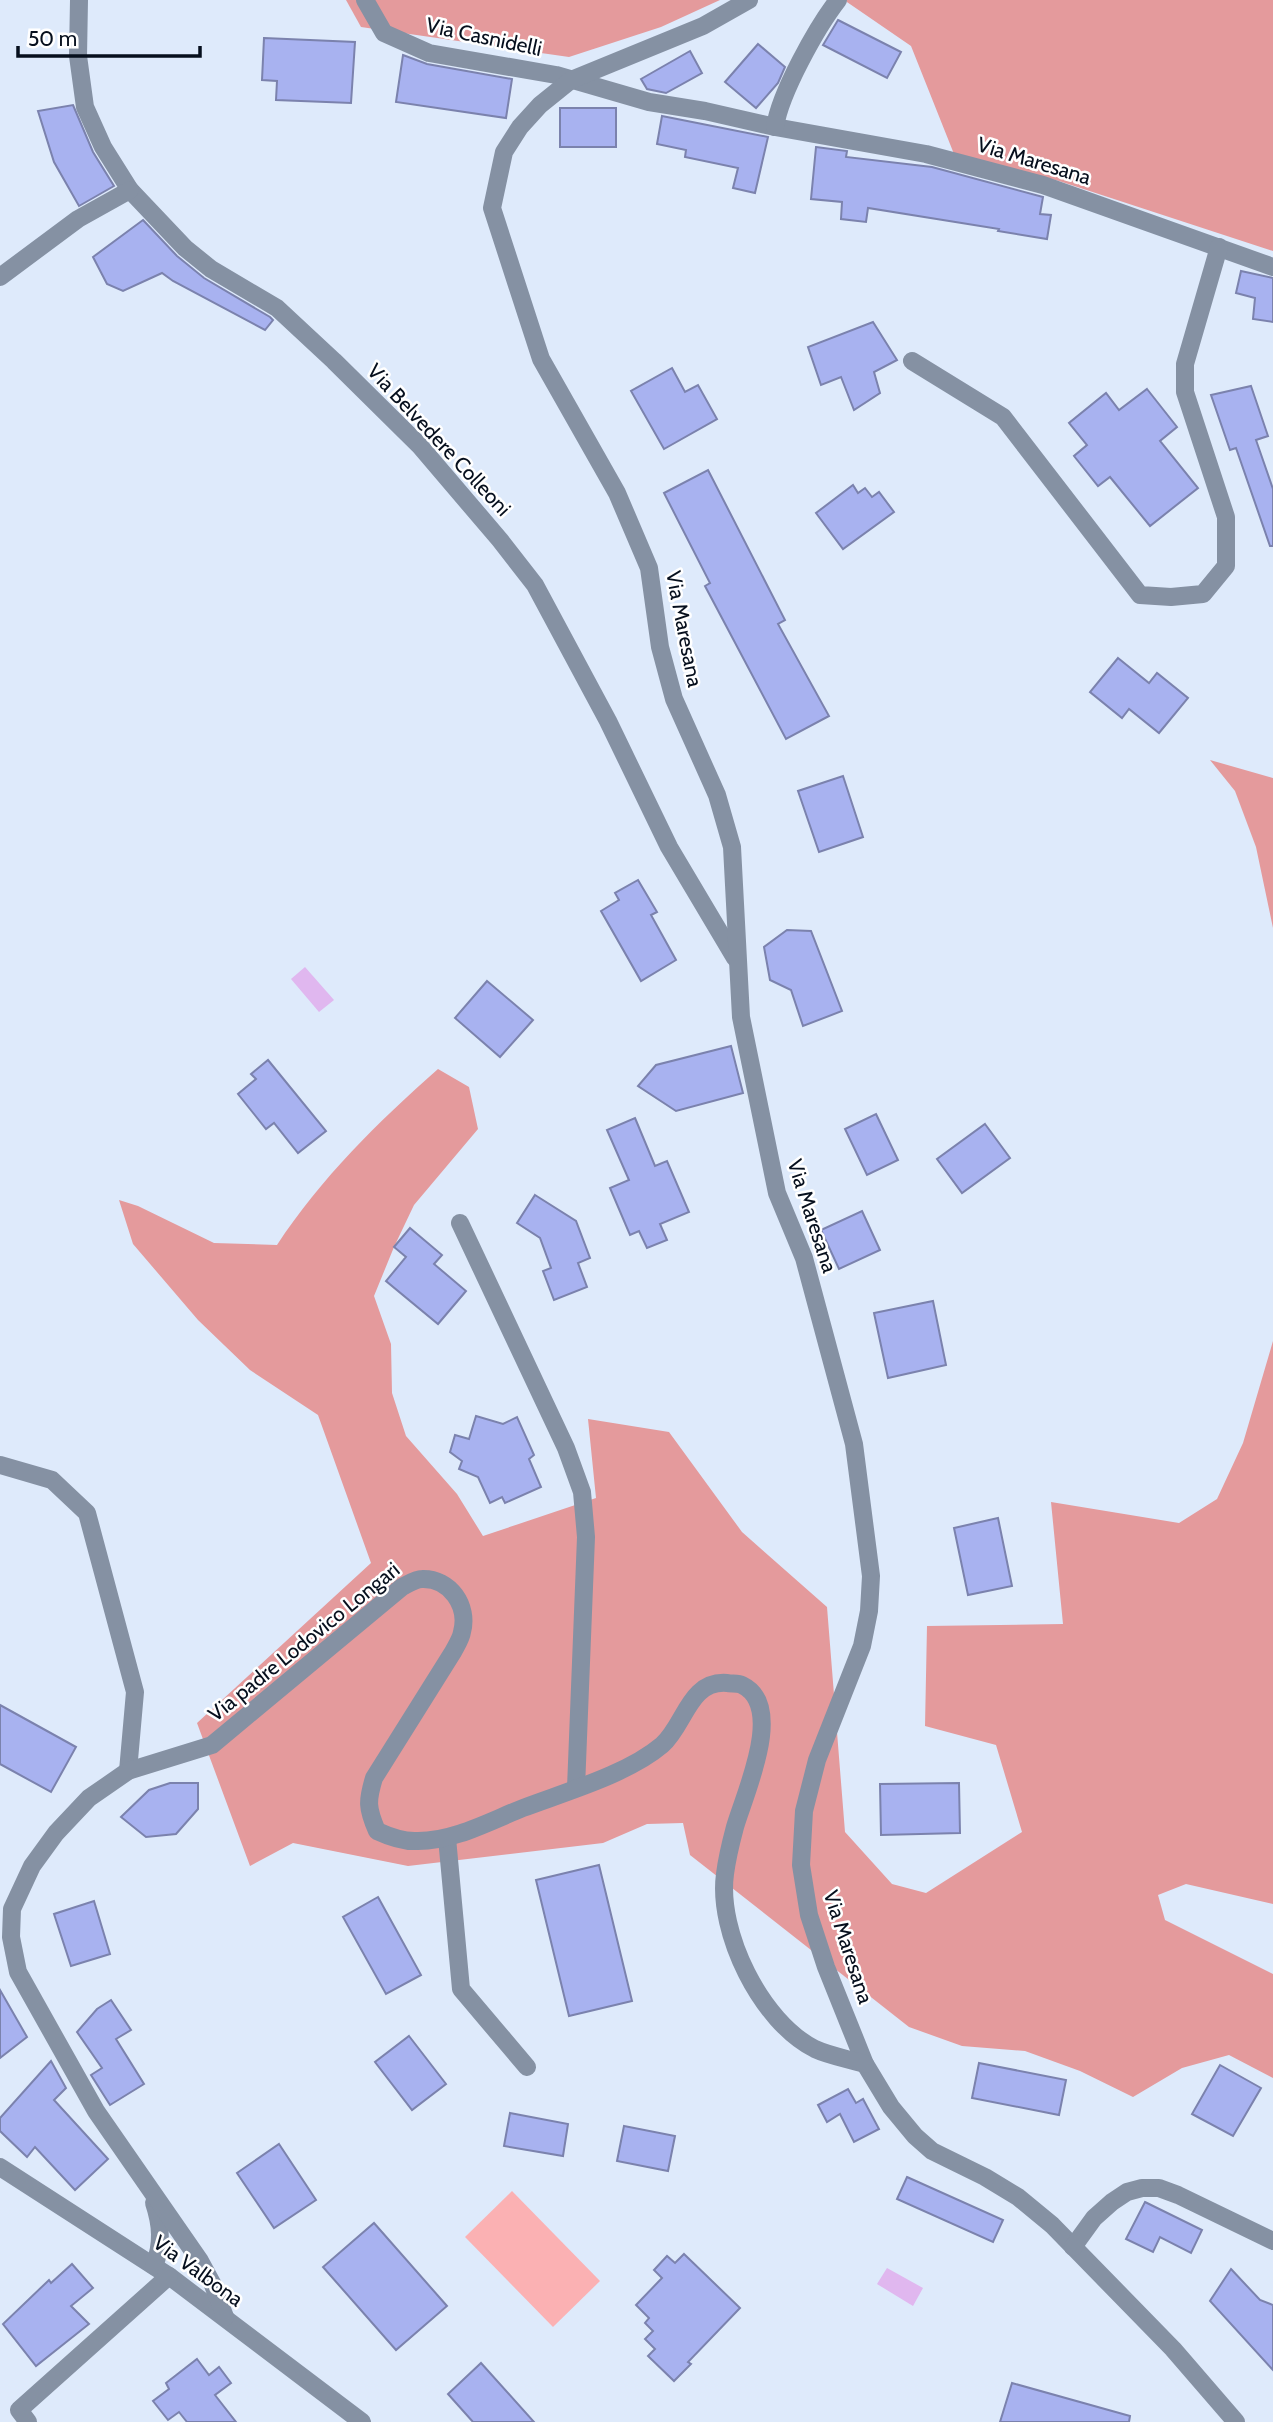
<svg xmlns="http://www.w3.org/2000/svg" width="1273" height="2422" font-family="Cabin,sans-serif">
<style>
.green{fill:#fbb1b3}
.forest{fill:#e49a9c}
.water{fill:#e0b7ef}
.building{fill:#a8b2f0;stroke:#7b82ad;stroke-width:2}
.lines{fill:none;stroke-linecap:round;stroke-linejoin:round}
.minor{stroke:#8591a3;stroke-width:18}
.labels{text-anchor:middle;stroke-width:5;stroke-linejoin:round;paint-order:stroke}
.street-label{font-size:21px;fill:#060f1d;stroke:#fff}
</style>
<rect width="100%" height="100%" fill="#deeafb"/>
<!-- green -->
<path class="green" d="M 512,2191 L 600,2281 L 553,2327 L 465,2237 Z"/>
<!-- forest -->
<g class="forest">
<path d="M 346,0 L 720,0 L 661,27 L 569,57 L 361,27 Z"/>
<path d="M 844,0 L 1273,0 L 1273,251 L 1059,181 L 954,154 L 911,46 Z"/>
<path d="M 1210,760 L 1273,778 L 1273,928 L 1256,847 L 1235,791 Z"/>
<path d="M 438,1069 L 469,1087 L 478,1129 L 414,1205 L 394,1247 L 374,1296 L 391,1344 L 392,1393 L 406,1436 L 457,1494 L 483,1536 L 596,1498 L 588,1419 L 669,1432 L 742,1532 L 827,1607 L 845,1832 L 892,1884 L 926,1893 L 1022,1832 L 996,1745 L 925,1726 L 927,1626 L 1063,1624 L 1051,1502 L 1179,1523 L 1217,1499 L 1243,1443 L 1273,1341 L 1273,1904 L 1186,1884 L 1158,1895 L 1165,1920 L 1273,1974 L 1273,2078 L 1229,2055 L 1182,2068 L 1133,2097 L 1080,2071 L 1025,2051 L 962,2046 L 909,2027 L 690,1855 L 683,1823 L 647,1824 L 603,1843 L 408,1866 L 293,1843 L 250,1866 L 197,1723 L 371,1563 L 318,1415 L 250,1370 L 198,1320 L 133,1244 L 119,1200 L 138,1206 L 214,1243 L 277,1245 C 321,1178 378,1122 438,1069 Z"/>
</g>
<!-- water -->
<g class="water">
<path d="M 305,967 L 334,1000 L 319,1012 L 291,979 Z"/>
<path d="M 887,2268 L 923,2288 L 913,2306 L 877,2284 Z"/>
</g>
<!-- building -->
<g class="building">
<path d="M 838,20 L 901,52 L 887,78 L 823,45 Z"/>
<path d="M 264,38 L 355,42 L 351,103 L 276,100 L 277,81 L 262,80 Z"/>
<path d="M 758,44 L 785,67 L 778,83 L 756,108 L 725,82 Z"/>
<path d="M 690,51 L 702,73 L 666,93 L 647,89 L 641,79 Z"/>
<path d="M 403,55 L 427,64 L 512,79 L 506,118 L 396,102 Z"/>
<path d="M 73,105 L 93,152 L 114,186 L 79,206 L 54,162 L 38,111 Z"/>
<rect x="560" y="108" width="56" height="39"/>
<path d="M 662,116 L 768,137 L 755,193 L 733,188 L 738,168 L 685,157 L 686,150 L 657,144 Z"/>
<path d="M 816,147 L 847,151 L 846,157 L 932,167 L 1043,197 L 1040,214 L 1051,215 L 1047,239 L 998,231 L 999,229 L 868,208 L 866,222 L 841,219 L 842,202 L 811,199 Z"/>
<path d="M 143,220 L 177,256 L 204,278 L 270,317 L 273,320 L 265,330 L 173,281 L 162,273 L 123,291 L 107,284 L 93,257 Z"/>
<path d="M 1241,271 L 1273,278 L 1273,322 L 1253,319 L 1255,298 L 1236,293 Z"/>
<path d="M 873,322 L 897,360 L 874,372 L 880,393 L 854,410 L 841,377 L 821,385 L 808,347 Z"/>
<path d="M 672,368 L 685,392 L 698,385 L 717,419 L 664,449 L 631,391 Z"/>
<path d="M 1251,386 L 1268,436 L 1256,440 L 1273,489 L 1273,546 L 1270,546 L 1236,448 L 1230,450 L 1211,395 Z"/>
<path d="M 1147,389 L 1177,427 L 1160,441 L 1198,488 L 1150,526 L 1110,477 L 1098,486 L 1074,456 L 1087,445 L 1069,423 L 1106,393 L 1119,410 Z"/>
<path d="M 708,470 L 785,620 L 778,624 L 829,716 L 786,739 L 705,586 L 710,583 L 664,493 Z"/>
<path d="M 853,485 L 858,493 L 865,488 L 872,497 L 879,492 L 894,512 L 843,549 L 816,513 Z"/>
<path d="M 1118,658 L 1149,683 L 1157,673 L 1188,698 L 1159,733 L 1129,709 L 1122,718 L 1090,692 Z"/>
<path d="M 843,776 L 863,837 L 819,852 L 798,791 Z"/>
<path d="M 638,880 L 657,912 L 651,915 L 676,960 L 641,981 L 601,911 L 619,900 L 615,893 Z"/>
<path d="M 787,930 L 811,931 L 842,1011 L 803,1026 L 791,990 L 770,980 L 764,947 Z"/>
<path d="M 487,981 L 533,1020 L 500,1057 L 455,1018 Z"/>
<path d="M 731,1046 L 743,1093 L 676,1111 L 638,1086 L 656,1065 Z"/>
<path d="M 268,1060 L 326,1131 L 298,1153 L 274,1123 L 266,1129 L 238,1094 L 256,1079 L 251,1074 Z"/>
<path d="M 876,1114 L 898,1160 L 867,1175 L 845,1129 Z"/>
<path d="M 635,1118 L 655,1166 L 667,1161 L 689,1212 L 660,1224 L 667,1240 L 647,1248 L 639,1231 L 630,1235 L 610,1188 L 629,1180 L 607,1130 Z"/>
<path d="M 985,1124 L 1010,1158 L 962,1193 L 937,1159 Z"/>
<path d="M 535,1195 L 576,1221 L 590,1258 L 578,1263 L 587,1287 L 554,1300 L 543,1271 L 551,1268 L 540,1238 L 517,1223 Z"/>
<path d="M 862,1211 L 880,1250 L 839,1269 L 821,1230 Z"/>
<path d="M 410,1228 L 442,1255 L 434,1264 L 466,1291 L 438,1324 L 386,1281 L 406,1257 L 394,1247 Z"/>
<path d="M 933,1301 L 946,1365 L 888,1378 L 874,1313 Z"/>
<path d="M 476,1416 L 503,1424 L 517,1417 L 534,1455 L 529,1459 L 541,1487 L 505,1503 L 502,1497 L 490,1503 L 478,1477 L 459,1469 L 462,1461 L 450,1452 L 455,1435 L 469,1439 Z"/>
<path d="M 998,1518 L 1012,1586 L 968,1595 L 954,1528 Z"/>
<path d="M 0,1705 L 76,1747 L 51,1792 L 0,1764 Z"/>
<path d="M 170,1783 L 198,1783 L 198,1809 L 176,1834 L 146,1837 L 121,1817 L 149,1790 Z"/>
<path d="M 959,1783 L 960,1833 L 881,1835 L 880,1784 Z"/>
<path d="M 599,1865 L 632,2001 L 569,2016 L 536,1880 Z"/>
<path d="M 378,1897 L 421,1975 L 386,1994 L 343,1917 Z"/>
<path d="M 94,1901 L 110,1954 L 71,1966 L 54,1914 Z"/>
<path d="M 0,1990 L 27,2037 L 0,2058 Z"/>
<path d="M 111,2000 L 131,2030 L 116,2039 L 144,2084 L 110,2105 L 91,2075 L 102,2068 L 77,2032 L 97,2009 Z"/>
<path d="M 409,2036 L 446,2084 L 412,2110 L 375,2062 Z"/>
<path d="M 51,2061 L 66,2088 L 54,2100 L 108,2159 L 75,2190 L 35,2147 L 27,2157 L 0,2131 L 0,2118 Z"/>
<path d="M 979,2063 L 1066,2080 L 1059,2115 L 972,2098 Z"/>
<path d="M 1220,2065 L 1261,2088 L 1233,2136 L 1192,2114 Z"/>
<path d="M 848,2089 L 856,2103 L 863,2099 L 879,2129 L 854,2142 L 840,2114 L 827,2122 L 818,2105 Z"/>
<path d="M 510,2113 L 568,2124 L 563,2156 L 504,2146 Z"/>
<path d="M 624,2126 L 675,2136 L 668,2171 L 617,2161 Z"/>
<path d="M 279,2144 L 316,2200 L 274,2228 L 237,2173 Z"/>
<path d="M 907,2177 L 1003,2220 L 993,2242 L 897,2199 Z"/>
<path d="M 1145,2202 L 1202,2230 L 1191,2253 L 1160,2237 L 1153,2252 L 1126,2239 Z"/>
<path d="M 374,2223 L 447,2306 L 396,2350 L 323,2267 Z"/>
<path d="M 684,2254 L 740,2308 L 688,2362 L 691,2364 L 674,2381 L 648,2356 L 655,2349 L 645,2339 L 653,2331 L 645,2323 L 649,2318 L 636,2305 L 662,2278 L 654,2270 L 667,2256 L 675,2263 Z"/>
<path d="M 72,2264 L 93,2288 L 71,2306 L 89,2324 L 36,2366 L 3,2324 L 49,2280 L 51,2283 Z"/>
<path d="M 1231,2269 L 1260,2300 L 1273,2305 L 1273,2370 L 1210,2301 Z"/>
<path d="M 197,2359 L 209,2375 L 219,2367 L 231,2383 L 215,2395 L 236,2422 L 187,2422 L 179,2412 L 168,2420 L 153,2401 L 169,2389 L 166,2383 Z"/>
<path d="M 481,2363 L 534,2422 L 473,2422 L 448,2394 Z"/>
<path d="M 1012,2383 L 1130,2416 L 1129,2422 L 1000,2422 Z"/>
</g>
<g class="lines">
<!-- minor -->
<g class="minor">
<path d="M 79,0 L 78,56 L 85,107 L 103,147 L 130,190 L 185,248 L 211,269 L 277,308 L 334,361 L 419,445 L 500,540 L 535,585 L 608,721 L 669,847 L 735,958"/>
<path d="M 365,0 L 384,33 L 429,53 L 556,75 L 649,102 L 705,111 L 775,127 L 926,154 L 1043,185 L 1273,267"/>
<path d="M 749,0 L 703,26 L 571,80 L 540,105 L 520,127 L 504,152 L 492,208 L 541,359 L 617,493 L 649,568 L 660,647 L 674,699 L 717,795 L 732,847 L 741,1017 L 777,1193 L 804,1258 L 854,1444 L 871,1576 L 869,1611 L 862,1646 L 817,1760 L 804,1811 L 801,1865 L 809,1915 L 826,1967 L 865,2064 L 891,2107 L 915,2136 L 932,2151 L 985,2177 L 1018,2197 L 1052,2225 L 1173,2349 L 1236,2422"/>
<path d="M 775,127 C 780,93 817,27 838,0"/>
<path d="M 0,277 L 78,219 L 130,190"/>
<path d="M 912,361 L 1003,417 L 1140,595 L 1171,597 L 1203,594 L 1226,566 L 1226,517 L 1185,392 L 1185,364 L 1219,247"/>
<path d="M 460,1223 L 566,1448 L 582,1492 L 586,1537 L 576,1788"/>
<path d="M 0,1465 L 52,1480 L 87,1513 L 135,1692 L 128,1771"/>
<path d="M 447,1838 L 461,1989 L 527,2067"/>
<path d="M 0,2167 L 169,2276 L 362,2422"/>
<path d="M 1073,2247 L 1094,2218 L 1112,2202 L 1127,2192 L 1142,2188 L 1159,2188 L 1178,2195 L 1273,2241"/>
<path d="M 154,2266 C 163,2244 161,2224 154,2203"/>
<path d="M 225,2317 L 213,2285 L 200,2261 L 96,2111 L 18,1972 L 11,1937 L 12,1909 L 32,1866 L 56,1833 L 89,1798 L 128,1771 L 212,1745 L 402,1587 C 408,1584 416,1579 422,1579 C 450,1578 469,1606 462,1632 C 461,1639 456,1646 453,1652 L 374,1778 C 367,1801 367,1808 377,1831 C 390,1837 404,1842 418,1841 C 454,1841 490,1821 523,1808 C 565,1792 628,1774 662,1745 C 685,1725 689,1680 727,1683 C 731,1684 738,1683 742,1685 C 786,1706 744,1795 735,1827 C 731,1842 727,1858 725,1874 C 717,1932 761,2022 815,2049 C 830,2056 849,2059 865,2064"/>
<path d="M 28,2422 L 19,2410 L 169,2276"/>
</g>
</g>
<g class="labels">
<!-- street labels -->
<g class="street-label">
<text transform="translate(484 37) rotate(12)" y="7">Via Casnidelli</text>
<text transform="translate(1034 161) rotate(17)" y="7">Via Maresana</text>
<text transform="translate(439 440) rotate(47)" y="7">Via Belvedere Colleoni</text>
<text transform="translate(684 629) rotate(79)" y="7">Via Maresana</text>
<text transform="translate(812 1216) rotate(72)" y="7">Via Maresana</text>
<text transform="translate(304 1642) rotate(-39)" y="7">Via padre Lodovico Longari</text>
<text transform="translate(848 1947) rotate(72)" y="7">Via Maresana</text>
<text transform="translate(198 2271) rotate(36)" y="7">Via Valbona</text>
</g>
</g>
<!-- scale -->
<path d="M18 46v10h182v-10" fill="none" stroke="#060f1d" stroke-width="3.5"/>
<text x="28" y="46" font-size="21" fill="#060f1d" stroke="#ffffff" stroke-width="5" paint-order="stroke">50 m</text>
</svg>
